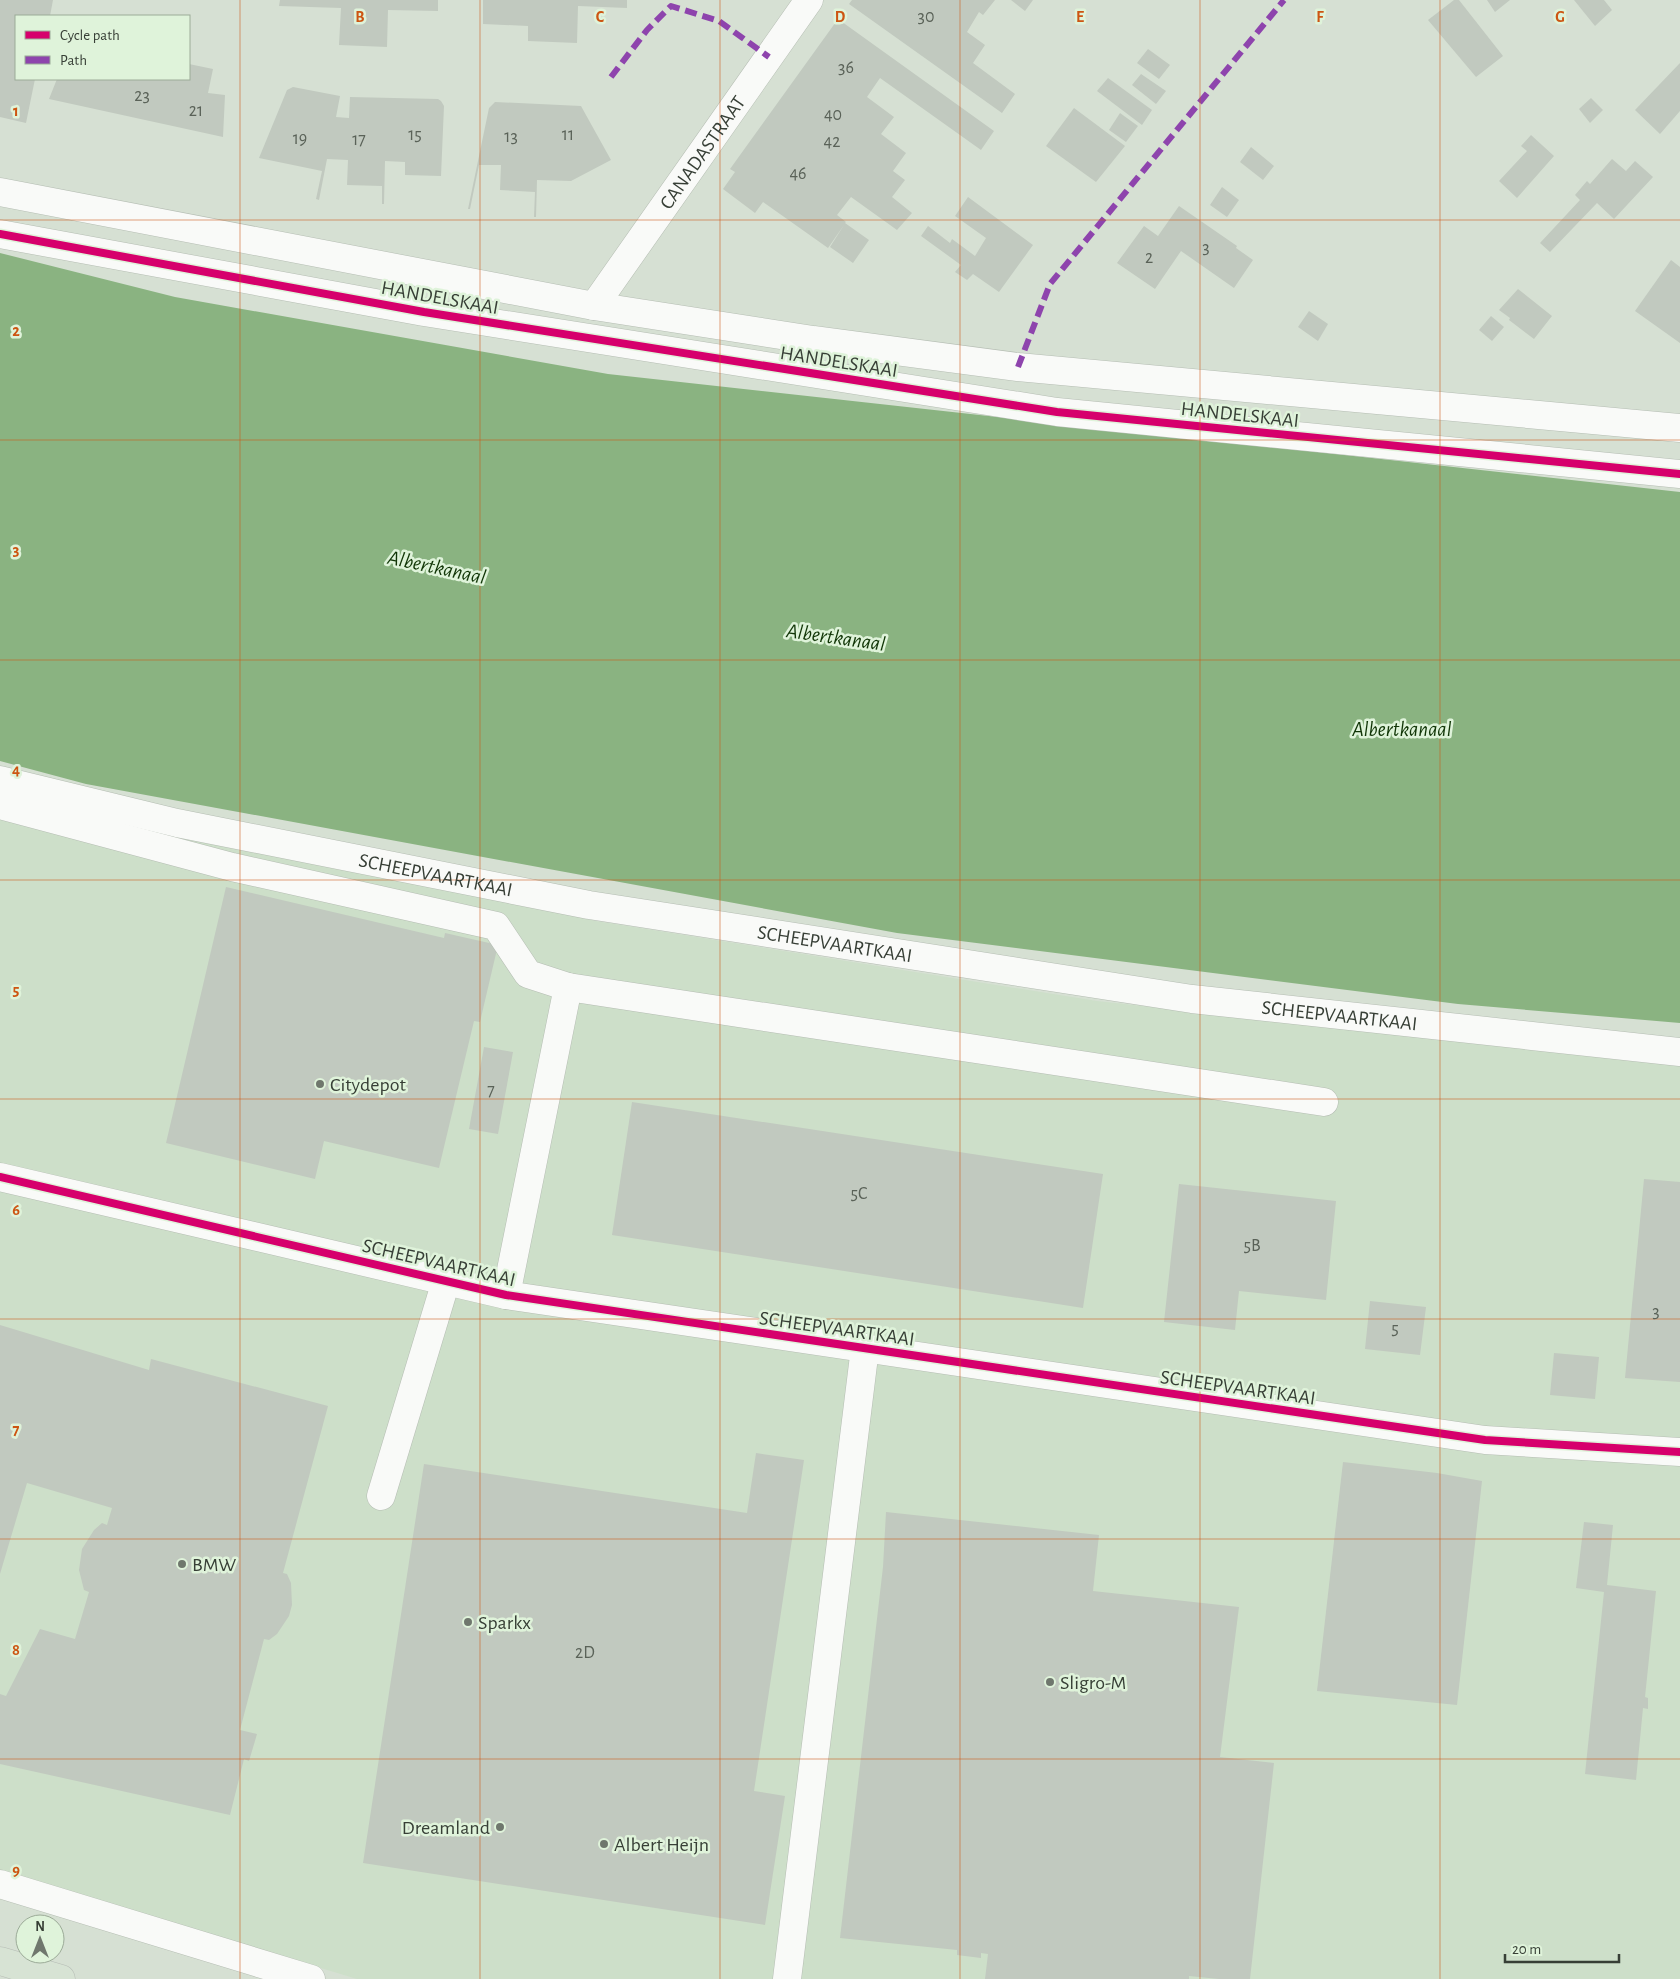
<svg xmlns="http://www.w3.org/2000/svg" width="1680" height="1979" font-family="'Alegreya Sans',sans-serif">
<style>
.built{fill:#cddfc9}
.water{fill:#8ab381}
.building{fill:#c1c9bf}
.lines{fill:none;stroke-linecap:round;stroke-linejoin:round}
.minor-casing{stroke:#b5bdb3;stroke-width:29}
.highway-casing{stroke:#b6bcb5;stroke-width:29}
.minor{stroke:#f9faf8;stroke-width:28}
.highway{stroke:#d7e3d4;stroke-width:28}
.quiet{stroke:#8e44ad;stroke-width:6;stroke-dasharray:12 6;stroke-linecap:butt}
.cycleway-casing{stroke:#dff3da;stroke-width:11}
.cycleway{stroke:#d6006c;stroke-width:8}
.grid{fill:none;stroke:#cd5512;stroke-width:1;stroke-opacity:0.55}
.poi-dot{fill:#6f776d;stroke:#dff3da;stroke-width:2}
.labels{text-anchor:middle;stroke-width:5;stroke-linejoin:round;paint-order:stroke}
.number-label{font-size:18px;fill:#5a6258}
.street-label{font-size:20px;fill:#373f36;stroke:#dff3da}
.poi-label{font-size:20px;fill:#373f36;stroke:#dff3da;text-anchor:start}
.water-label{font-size:21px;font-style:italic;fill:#103506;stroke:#dff3da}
.grid-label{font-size:16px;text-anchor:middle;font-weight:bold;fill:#cd5512;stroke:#dff3da;stroke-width:5;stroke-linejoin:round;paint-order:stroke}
</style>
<rect width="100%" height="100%" fill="#d6e0d3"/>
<!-- built -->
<path class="built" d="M 0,794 L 596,921 L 1097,1001 L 1680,1065 L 1680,1979 L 357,1979 L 0,1871 Z"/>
<!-- water -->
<path class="water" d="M 0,253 L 175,297 L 608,374 L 1680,492 L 1680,1023 L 1458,1004 L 897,933 L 86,784 L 0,761 Z"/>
<!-- building -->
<g class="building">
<path d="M 0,0 L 53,0 L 50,16 L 16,16 L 16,79 L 35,79 L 26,123 L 0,117 Z"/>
<path d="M 280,0 L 438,0 L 438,11 L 388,10 L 387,47 L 339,45 L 341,8 L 279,6 Z"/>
<path d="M 483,0 L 627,0 L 627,8 L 578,6 L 577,43 L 528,41 L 528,26 L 483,24 Z"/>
<path d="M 852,0 L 995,0 L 983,15 L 979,12 L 967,32 L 985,45 L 973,63 L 1015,94 L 1002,113 L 849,4 Z"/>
<path d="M 1011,0 L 1033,0 L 1025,11 Z"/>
<path d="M 1454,0 L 1459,0 L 1503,56 L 1476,77 L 1428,20 Z"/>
<path d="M 1487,0 L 1510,0 L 1495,12 Z"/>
<path d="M 1574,0 L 1604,0 L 1612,10 L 1595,26 Z"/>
<path d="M 838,19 L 994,131 L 981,150 L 880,78 L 867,97 L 894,117 L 881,134 L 906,153 L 893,171 L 905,180 L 892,197 L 912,213 L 897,230 L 851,197 L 837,215 L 846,222 L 845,223 L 869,240 L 853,263 L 830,247 L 844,225 L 828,248 L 763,202 L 755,213 L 723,189 L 735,172 L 730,169 Z"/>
<path d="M 1148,49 L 1170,65 L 1159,79 L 1137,63 Z"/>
<path d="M 1680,63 L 1680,111 L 1660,134 L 1635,110 Z"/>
<path d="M 189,64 L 213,69 L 208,93 L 225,95 L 223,137 L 49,99 L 57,79 L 189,79 Z"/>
<path d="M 1141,74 L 1166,91 L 1156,104 L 1132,85 Z"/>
<path d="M 1108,78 L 1152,110 L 1142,125 L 1097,91 Z"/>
<path d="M 293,87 L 340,96 L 336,117 L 349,118 L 350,97 L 438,99 L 441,101 L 444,106 L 441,176 L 405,175 L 405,162 L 385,161 L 384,204 L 382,204 L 382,186 L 347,185 L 348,160 L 327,159 L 319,200 L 316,199 L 322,171 L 259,158 L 287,90 Z"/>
<path d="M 1591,98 L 1603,110 L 1590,123 L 1579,109 Z"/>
<path d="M 495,102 L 581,106 L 611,160 L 571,181 L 537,180 L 536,217 L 534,217 L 535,192 L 500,190 L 501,165 L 479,165 L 470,209 L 468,209 L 489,108 Z"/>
<path d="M 1074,108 L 1125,146 L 1096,182 L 1046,146 Z"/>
<path d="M 1120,113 L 1138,126 L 1126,142 L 1109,130 Z"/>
<path d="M 1531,135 L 1554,156 L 1517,198 L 1499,181 L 1527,151 L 1521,146 Z"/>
<path d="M 1251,147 L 1274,166 L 1263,180 L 1240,162 Z"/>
<path d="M 1612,159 L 1626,171 L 1635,161 L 1653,177 L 1614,219 L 1597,203 L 1550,252 L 1540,243 L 1580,200 L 1575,195 L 1587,181 L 1590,184 Z"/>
<path d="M 1222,187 L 1239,200 L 1227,217 L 1210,205 Z"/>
<path d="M 968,197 L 1033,245 L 999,292 L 973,274 L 967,280 L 955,272 L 961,265 L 921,236 L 928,226 L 950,243 L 952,239 L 975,256 L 986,238 L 955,216 Z"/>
<path d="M 1179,206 L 1237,246 L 1236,248 L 1253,260 L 1234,288 L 1181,251 L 1155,289 L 1117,263 L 1144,226 L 1158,236 Z"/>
<path d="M 1671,260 L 1680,267 L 1680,343 L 1635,311 Z"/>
<path d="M 1518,289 L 1552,316 L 1534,339 L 1509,320 L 1510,318 L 1499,310 Z"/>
<path d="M 1309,311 L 1328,324 L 1318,341 L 1298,327 Z"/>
<path d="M 1491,316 L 1504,327 L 1492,341 L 1479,330 Z"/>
<path d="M 226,887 L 444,938 L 445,933 L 498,945 L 480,1022 L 474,1021 L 439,1168 L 324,1141 L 315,1179 L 166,1143 Z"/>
<path d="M 484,1047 L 513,1052 L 498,1134 L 469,1129 Z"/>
<path d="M 632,1102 L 1103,1174 L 1083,1308 L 612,1235 Z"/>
<path d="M 1644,1179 L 1680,1182 L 1680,1382 L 1625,1378 Z"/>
<path d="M 1179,1184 L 1336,1201 L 1326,1300 L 1239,1291 L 1235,1330 L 1164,1322 Z"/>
<path d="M 1370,1301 L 1426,1307 L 1420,1355 L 1365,1349 Z"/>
<path d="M 0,1325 L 149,1370 L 151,1359 L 328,1406 L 283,1573 L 287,1574 L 291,1583 L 292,1605 L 289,1616 L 277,1634 L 269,1640 L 264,1639 L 240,1730 L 257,1734 L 249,1761 L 244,1759 L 230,1815 L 0,1764 L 0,1694 L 6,1696 L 40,1629 L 75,1639 L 89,1592 L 84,1590 L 79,1570 L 82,1549 L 94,1530 L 102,1523 L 107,1525 L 112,1508 L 27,1483 L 0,1574 Z"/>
<path d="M 1554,1353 L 1599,1357 L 1595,1399 L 1550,1395 Z"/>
<path d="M 756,1453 L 804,1460 L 754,1791 L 785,1796 L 765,1925 L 363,1863 L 424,1464 L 747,1513 Z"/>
<path d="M 1343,1462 L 1437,1473 L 1482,1481 L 1457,1705 L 1317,1691 Z"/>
<path d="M 886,1512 L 1099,1535 L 1093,1591 L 1239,1607 L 1220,1757 L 1274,1763 L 1250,1979 L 1219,1979 L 1189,1976 L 1189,1979 L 985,1979 L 988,1954 L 981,1953 L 981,1958 L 957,1955 L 957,1950 L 840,1938 L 883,1567 Z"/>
<path d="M 1584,1522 L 1613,1525 L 1607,1585 L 1656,1591 L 1645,1697 L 1648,1698 L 1648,1709 L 1643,1708 L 1636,1780 L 1585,1774 L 1604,1592 L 1576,1588 Z"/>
</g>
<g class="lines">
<defs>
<g id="minor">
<path d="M 0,192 L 594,306 L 813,340 L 1018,367 L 1680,428"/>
<path d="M 0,234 L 424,312 L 1057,412 L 1680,474"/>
<path id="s1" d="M 594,306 L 809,0"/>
<path id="s2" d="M 0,780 L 177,823 L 589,905 L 1192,999 L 1680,1052"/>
<path d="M 0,805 L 232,867 L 496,926 L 528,974 L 568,987 L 1324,1102"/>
<path d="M 0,1177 L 506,1295 L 1485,1440 L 1680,1452"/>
<path d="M 506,1295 L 568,987"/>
<path d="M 381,1496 L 446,1281"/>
<path d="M 0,1884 L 311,1979"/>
<path d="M 787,1979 L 865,1348"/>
</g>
<path id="highway" d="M 0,1961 L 61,1979"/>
</defs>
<!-- minor casing -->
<use href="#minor" class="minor-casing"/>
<!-- highway casing -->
<use href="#highway" class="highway-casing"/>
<!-- minor -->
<use href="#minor" class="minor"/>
<!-- highway -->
<use href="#highway" class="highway"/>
<!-- quiet -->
<g class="quiet">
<path d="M 611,77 L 647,30 L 671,6 L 719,21 L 769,57"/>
<path d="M 1018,367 L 1050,284 L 1284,0"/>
</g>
<defs>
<g id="cycleway">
<path d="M 0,234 L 424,312 L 1057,412 L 1680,474"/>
<path d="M 0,1177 L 506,1295 L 1485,1440 L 1680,1452"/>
</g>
</defs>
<!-- cycleway casing -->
<use href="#cycleway" class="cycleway-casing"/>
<!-- cycleway -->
<use href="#cycleway" class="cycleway"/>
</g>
<!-- grid -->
<path class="grid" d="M 240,0 L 240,1979M 480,0 L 480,1979M 720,0 L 720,1979M 960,0 L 960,1979M 1200,0 L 1200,1979M 1440,0 L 1440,1979M 0,220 L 1680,220M 0,440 L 1680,440M 0,660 L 1680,660M 0,880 L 1680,880M 0,1099 L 1680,1099M 0,1319 L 1680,1319M 0,1539 L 1680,1539M 0,1759 L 1680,1759"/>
<!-- markers -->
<g class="poi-dot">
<circle cx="320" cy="1084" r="5"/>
<circle cx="182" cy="1564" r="5"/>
<circle cx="468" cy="1622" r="5"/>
<circle cx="1050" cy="1682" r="5"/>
<circle cx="500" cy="1827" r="5"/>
<circle cx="604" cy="1844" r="5"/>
</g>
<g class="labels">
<!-- number labels -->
<g class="number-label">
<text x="926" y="22">30</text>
<text x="846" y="73">36</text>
<text x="142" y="101">23</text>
<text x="196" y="116">21</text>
<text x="833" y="120">40</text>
<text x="415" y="140">15</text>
<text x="568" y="140">11</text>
<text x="511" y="142">13</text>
<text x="300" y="144">19</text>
<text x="359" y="145">17</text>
<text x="832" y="147">42</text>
<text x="798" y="179">46</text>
<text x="1206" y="253">3</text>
<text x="1149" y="263">2</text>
<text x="491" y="1096">7</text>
<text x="859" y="1199">5C</text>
<text x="1252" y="1251">5B</text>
<text x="1656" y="1317">3</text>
<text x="1395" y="1334">5</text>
<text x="585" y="1658">2D</text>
</g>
<!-- street labels -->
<g class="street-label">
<text dy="7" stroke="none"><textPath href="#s1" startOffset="188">CANADASTRAAT</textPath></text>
<text transform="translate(440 297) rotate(10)" y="7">HANDELSKAAI</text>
<text transform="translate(839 361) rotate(9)" y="7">HANDELSKAAI</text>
<text transform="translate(1240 414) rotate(6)" y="7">HANDELSKAAI</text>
<text dy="7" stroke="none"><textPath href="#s2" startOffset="446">SCHEEPVAARTKAAI</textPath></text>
<text dy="7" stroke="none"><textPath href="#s2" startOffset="851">SCHEEPVAARTKAAI</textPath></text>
<text dy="7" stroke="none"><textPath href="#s2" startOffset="1361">SCHEEPVAARTKAAI</textPath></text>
<text transform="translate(439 1262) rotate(13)" y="7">SCHEEPVAARTKAAI</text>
<text transform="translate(837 1328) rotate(8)" y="7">SCHEEPVAARTKAAI</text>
<text transform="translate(1238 1387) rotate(8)" y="7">SCHEEPVAARTKAAI</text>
</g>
<!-- poi labels -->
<g class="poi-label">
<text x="330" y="1091">Citydepot</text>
<text x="192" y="1571">BMW</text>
<text x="478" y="1629">Sparkx</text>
<text x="1060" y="1689">Sligro-M</text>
<text x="490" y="1834" text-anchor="end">Dreamland</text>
<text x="614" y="1851">Albert Heijn</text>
</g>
<!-- water labels -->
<g class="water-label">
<text transform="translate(437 567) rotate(12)" y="7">Albertkanaal</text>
<text transform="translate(836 637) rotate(8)" y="7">Albertkanaal</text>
<text x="1402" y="736">Albertkanaal</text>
</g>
</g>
<g class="grid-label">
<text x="360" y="22">B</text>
<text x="600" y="22">C</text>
<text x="840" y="22">D</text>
<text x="1080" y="22">E</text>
<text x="1320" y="22">F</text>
<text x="1560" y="22">G</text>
<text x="16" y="116">1</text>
<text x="16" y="336">2</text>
<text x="16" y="555">3</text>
<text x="16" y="775">4</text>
<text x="16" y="995">5</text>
<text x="16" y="1215">6</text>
<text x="16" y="1435">7</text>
<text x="16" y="1655">8</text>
<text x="16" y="1875">9</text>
</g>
<!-- legend -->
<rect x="15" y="15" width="175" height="65" fill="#dff3da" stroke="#9cab98"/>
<rect x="25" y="31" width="25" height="8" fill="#d6006c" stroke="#9cab98"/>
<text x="60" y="40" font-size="15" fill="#373f36">Cycle path</text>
<rect x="25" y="56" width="25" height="8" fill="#8e44ad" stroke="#9cab98"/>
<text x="60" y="65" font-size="15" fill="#373f36">Path</text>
<!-- north arrow -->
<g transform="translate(40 1939)"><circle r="24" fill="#dff3da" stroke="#9cab98"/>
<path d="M0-4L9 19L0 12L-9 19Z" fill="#6f776d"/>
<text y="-8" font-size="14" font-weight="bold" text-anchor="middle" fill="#373f36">N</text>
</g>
<!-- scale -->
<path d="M1505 1954v8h114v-8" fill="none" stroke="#373f36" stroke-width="2.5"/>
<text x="1512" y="1954" font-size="15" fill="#373f36" stroke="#dff3da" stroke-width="4" paint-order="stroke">20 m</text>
</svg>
